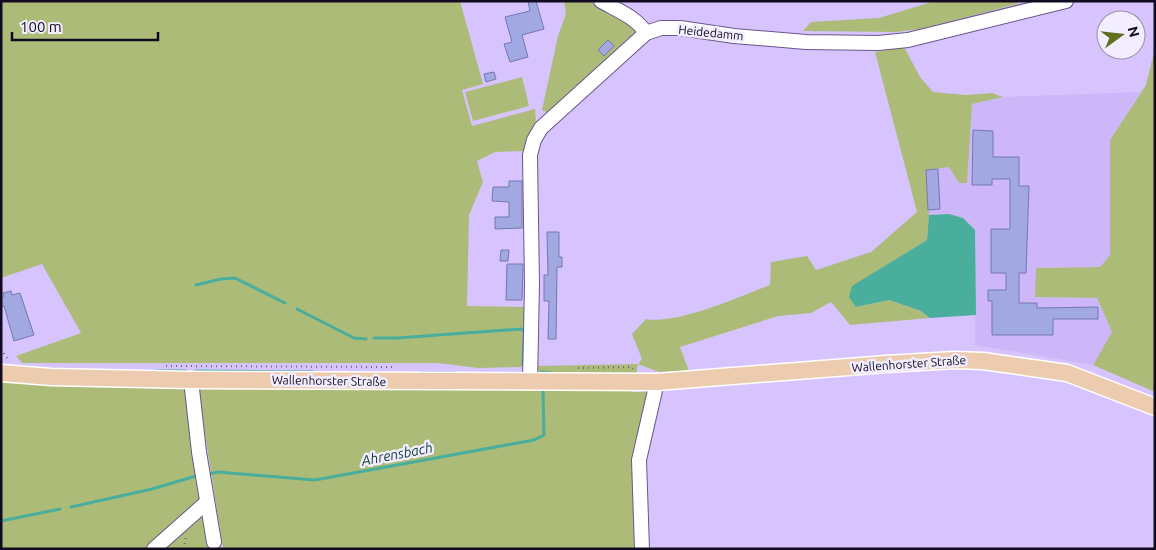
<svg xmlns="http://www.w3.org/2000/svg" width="1156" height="550" font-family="Ubuntu,sans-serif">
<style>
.built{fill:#cdb7f9}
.green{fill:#acbc78}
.water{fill:#4aae9c}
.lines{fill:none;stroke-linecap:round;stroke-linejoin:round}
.stream{stroke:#4aae9c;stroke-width:3}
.building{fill:#a2a8e2;stroke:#7378af}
.minor-casing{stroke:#69568a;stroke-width:16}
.major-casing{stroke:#fff;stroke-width:19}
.path{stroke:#6e6188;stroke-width:2;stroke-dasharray:1 4;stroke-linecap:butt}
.minor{stroke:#fff;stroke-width:14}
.major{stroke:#edcbaf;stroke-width:16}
.labels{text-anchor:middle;stroke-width:5;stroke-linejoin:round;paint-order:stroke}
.street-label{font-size:12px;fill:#120b1f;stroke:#f2edff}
.water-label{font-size:14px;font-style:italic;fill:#134038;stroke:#f2edff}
</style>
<rect width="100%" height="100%" fill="#d7c4ff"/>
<!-- built -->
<path class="built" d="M 1141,92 L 1110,140 L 1110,255 L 1100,267 L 1036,268 L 1036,297 L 1097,298 L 1112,332 L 1093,365 L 975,345 L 975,230 L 949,214 L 929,215 L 926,170 L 949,167 L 959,183 L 967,183 L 972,104 L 1003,97 Z"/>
<!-- green -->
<g class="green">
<path d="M 1,1 L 460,1 L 483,84 L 462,90 L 472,126 L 535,109 L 536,120 L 524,151 L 495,152 L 477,161 L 483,182 L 469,215 L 467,306 L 526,307 L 522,332 L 522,367 L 478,368 L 438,363 L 22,363 L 16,356 L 81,333 L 42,264 L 1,278 Z"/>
<path d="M 564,1 L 589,1 L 633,24 L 637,29 L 635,35 L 548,113 L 542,110 L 558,36 L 566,14 Z"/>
<path d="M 935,1 L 1018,1 L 1017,4 L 920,29 L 896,32 L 803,31 L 811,22 L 879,18 Z"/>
<path d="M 904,47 L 920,77 L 933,92 L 966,95 L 992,93 L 1003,97 L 972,104 L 967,183 L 959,183 L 949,167 L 926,170 L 929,215 L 927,240 L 852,287 L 856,307 L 889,300 L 921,311 L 930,318 L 850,325 L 831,302 L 811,313 L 778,316 L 680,347 L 689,371 L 659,372 L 638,364 L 633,392 L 652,391 L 640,434 L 638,549 L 223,549 L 198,389 L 537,388 L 535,366 L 638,364 L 642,359 L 632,334 L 646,319 C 677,325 739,297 770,285 L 771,262 L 807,256 L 816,270 L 871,252 L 917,212 L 875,52 Z"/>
<path d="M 1155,48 L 1155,392 L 1093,365 L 1112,332 L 1097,298 L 1035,297 L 1036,268 L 1100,267 L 1110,255 L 1110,140 L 1146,85 Z"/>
<path d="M 522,77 L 529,106 L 473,121 L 465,92 Z"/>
<path d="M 1,379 L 24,383 L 185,387 L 212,549 L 1,549 Z"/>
</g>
<!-- water -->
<path class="water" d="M 949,214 L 963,218 L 975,230 L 976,315 L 930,318 L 921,311 L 889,300 L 856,307 L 849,297 L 852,286 L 927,240 L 929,215 Z"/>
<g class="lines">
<!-- stream -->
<g class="stream">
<path d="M 196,285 L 221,279 L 235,278 L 285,303"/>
<path d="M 297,309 L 354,338 L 366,339"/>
<path d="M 374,338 L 397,338 L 522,329 L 524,332 L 523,364"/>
<path d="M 156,371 L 185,371"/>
<path d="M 196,371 L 313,372"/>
<path d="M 541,372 L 552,373"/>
<path d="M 421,373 L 454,373"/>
<path d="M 208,474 L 218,472 L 315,480 L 534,440 L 544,435 L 543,390"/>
<path d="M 71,507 L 152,489 L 196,476"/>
<path d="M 1,521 L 60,509"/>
</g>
</g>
<!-- building -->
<g class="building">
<path d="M 528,1 L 536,1 L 544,29 L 522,35 L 528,57 L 510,62 L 504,44 L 512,42 L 505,17 L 530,11 Z"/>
<path d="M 608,40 L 614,46 L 604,56 L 598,50 Z"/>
<path d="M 494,72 L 496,79 L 486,82 L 484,74 Z"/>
<path d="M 973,130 L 993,131 L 993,157 L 1019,157 L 1019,186 L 1029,186 L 1026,273 L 1019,273 L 1019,303 L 1037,303 L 1037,308 L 1098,307 L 1098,319 L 1053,319 L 1053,335 L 992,335 L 992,301 L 988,301 L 988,290 L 1006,290 L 1006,273 L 991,273 L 991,229 L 1010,229 L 1010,179 L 992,179 L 992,185 L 972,185 Z"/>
<path d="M 938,169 L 940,209 L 928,210 L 926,170 Z"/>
<path d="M 509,181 L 522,181 L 522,228 L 495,229 L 495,217 L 509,217 L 509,202 L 492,201 L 493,187 L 509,187 Z"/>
<path d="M 547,232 L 559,232 L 559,257 L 562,257 L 562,267 L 557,267 L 556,339 L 548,339 L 549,301 L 544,301 L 544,275 L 548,275 Z"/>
<path d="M 501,250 L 509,250 L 508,261 L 500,261 Z"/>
<path d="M 507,264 L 523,264 L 522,300 L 506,300 Z"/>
<path d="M 11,291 L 12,295 L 20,293 L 34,335 L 14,341 L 4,306 L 1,307 L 1,298 L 4,297 L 3,293 Z"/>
</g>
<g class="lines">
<defs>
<g id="minor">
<path d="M 601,1 C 617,10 636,17 646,33"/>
<path d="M 191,380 L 199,452 L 214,542"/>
<path d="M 530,382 L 532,284 L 530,155 L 534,140 L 541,128 L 646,33 L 661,28 L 680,28 L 734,36 L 806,42 L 878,43 L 908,40 L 1066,1"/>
<path d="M 154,549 L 207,502"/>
<path d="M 642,549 L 639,460 L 657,382"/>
</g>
<path id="major" d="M 1,373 L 51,377 L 191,380 L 657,382 L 886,364 L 955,360 L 983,361 L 1067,373 L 1155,407"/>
</defs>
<!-- minor casing -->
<use href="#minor" class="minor-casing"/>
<!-- major casing -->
<use href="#major" class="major-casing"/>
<!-- path -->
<g class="path">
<path d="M 1,349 L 9,361"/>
<path d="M 166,366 L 394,367"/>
<path d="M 578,368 L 631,367 L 633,369"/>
<path d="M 184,549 L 186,536"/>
</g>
<!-- minor -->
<use href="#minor" class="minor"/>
<!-- major -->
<use href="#major" class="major"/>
</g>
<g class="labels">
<!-- street labels -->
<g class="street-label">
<text transform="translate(711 33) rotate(6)" y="4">Heidedamm</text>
<text transform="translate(909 364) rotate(-4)" y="4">Wallenhorster Straße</text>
<text transform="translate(329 381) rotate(1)" y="4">Wallenhorster Straße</text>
</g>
<!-- water labels -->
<g class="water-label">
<text transform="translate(397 454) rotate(-11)" y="5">Ahrensbach</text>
</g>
</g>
<!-- border -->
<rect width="1156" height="550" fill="none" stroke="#120b1f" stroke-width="5"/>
<!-- north arrow -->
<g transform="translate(1121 35) rotate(75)"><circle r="24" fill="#f2edff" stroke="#9893a5"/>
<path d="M0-4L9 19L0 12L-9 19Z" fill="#606f1b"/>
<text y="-8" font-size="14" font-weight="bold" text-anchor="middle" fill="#120b1f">N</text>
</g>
<!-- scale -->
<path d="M12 32v8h146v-8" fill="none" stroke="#120b1f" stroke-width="2.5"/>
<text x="20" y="32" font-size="15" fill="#120b1f" stroke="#f2edff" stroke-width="4" paint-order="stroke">100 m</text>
</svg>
